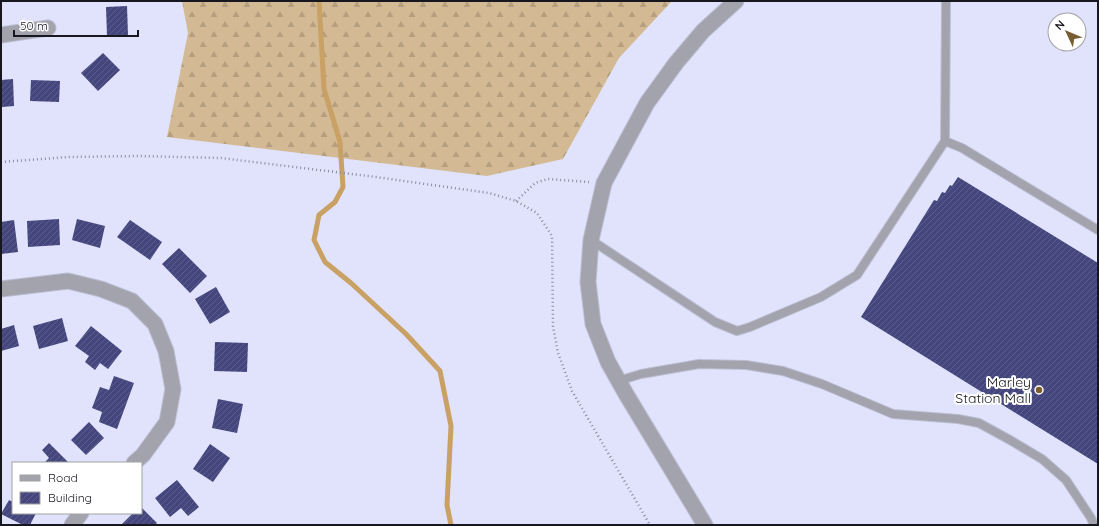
<svg xmlns="http://www.w3.org/2000/svg" width="1099" height="526" font-family="Quicksand,sans-serif">
<style>
.forest{fill:url(#forest-firs)}
.lines{fill:none;stroke-linecap:round;stroke-linejoin:round}
.stream{stroke:#c9a165;stroke-width:5}
.building{fill:url(#building-hatch)}
.lane-casing{stroke:#bcbed3;stroke-width:10}
.street-casing{stroke:#bcbed3;stroke-width:17}
.path{stroke:#8a8c9d;stroke-width:2.5;stroke-dasharray:1 3;stroke-linecap:butt}
.lane{stroke:#a2a3ad;stroke-width:8}
.street{stroke:#a2a3ad;stroke-width:15}
.poi-dot{fill:#7a5d30;stroke:#fff;stroke-width:1.5}
.labels{text-anchor:middle;stroke-width:4;stroke-linejoin:round;paint-order:stroke}
.poi-label{font-size:14px;fill:#16171f;stroke:#fff;text-anchor:end}
</style>
<defs>
<pattern id="forest-firs" width="22" height="20" patternUnits="userSpaceOnUse"><rect width="22" height="20" fill="#d4ba94"/><path d="M5 1l3.5 6h-7zM16 11l3.5 6h-7z" fill="#b59f7f"/></pattern>
<pattern id="building-hatch" width="6" height="6" patternUnits="userSpaceOnUse"><rect width="6" height="6" fill="#44467d"/><path d="M-1 1l2-2M0 6l6-6M5 7l2-2" fill="none" stroke="#5b5d8a"/></pattern>
</defs>
<rect width="100%" height="100%" fill="#e0e3fb"/>
<!-- forest -->
<path class="forest" d="M 182,1 L 672,1 L 619,58 L 563,159 L 487,176 L 167,137 L 188,33 Z"/>
<g class="lines">
<!-- stream -->
<path class="stream" d="M 319,1 L 324,89 L 340,142 L 343,187 L 335,202 L 319,215 L 314,240 L 325,262 L 351,283 L 406,334 L 440,371 L 451,426 L 447,505 L 451,525"/>
</g>
<!-- building -->
<g class="building">
<path d="M 127,6 L 128,35 L 107,36 L 106,7 Z"/>
<path d="M 103,53 L 120,70 L 98,91 L 81,73 Z"/>
<path d="M 13,79 L 14,106 L 2,107 L 1,80 Z"/>
<path d="M 31,80 L 60,81 L 59,102 L 30,101 Z"/>
<path d="M 958,177 L 1098,263 L 1098,464 L 861,317 L 934,200 L 937,201 L 942,192 L 945,193 L 950,185 L 952,186 Z"/>
<path d="M 59,219 L 60,245 L 28,247 L 27,221 Z"/>
<path d="M 77,219 L 105,226 L 100,248 L 72,240 Z"/>
<path d="M 14,220 L 18,252 L 1,254 L 1,222 Z"/>
<path d="M 130,220 L 162,242 L 150,260 L 117,237 Z"/>
<path d="M 179,248 L 207,276 L 190,293 L 162,264 Z"/>
<path d="M 216,287 L 230,312 L 210,324 L 195,299 Z"/>
<path d="M 62,318 L 68,341 L 39,349 L 33,326 Z"/>
<path d="M 14,325 L 19,346 L 1,351 L 1,329 Z"/>
<path d="M 91,326 L 122,351 L 108,369 L 100,363 L 95,370 L 85,362 L 89,356 L 75,346 Z"/>
<path d="M 215,342 L 248,343 L 247,372 L 214,371 Z"/>
<path d="M 114,376 L 134,383 L 117,429 L 99,422 L 102,412 L 92,408 L 100,387 L 109,390 Z"/>
<path d="M 218,399 L 243,404 L 237,433 L 212,428 Z"/>
<path d="M 89,422 L 104,438 L 86,455 L 71,440 Z"/>
<path d="M 49,443 L 69,463 L 44,463 L 49,458 L 42,450 Z"/>
<path d="M 210,444 L 230,458 L 213,482 L 193,469 Z"/>
<path d="M 177,480 L 199,507 L 188,516 L 181,508 L 170,517 L 155,498 Z"/>
<path d="M 9,500 L 13,502 L 13,513 L 36,513 L 30,525 L 23,525 L 1,514 Z"/>
<path d="M 141,507 L 157,523 L 155,525 L 121,525 L 133,513 L 141,513 Z"/>
</g>
<g class="lines">
<defs>
<g id="lane">
<path d="M 945,141 L 946,1"/>
<path d="M 591,240 L 715,322 L 737,331 L 750,327 L 821,297 L 857,275 L 945,141 L 962,148 L 1098,230"/>
<path d="M 618,381 L 641,374 L 699,364 L 746,365 L 783,371 L 822,384 L 893,414 L 958,419 L 979,423 L 1010,440 L 1042,459 L 1066,480 L 1091,518 L 1094,525"/>
</g>
<g id="street">
<path d="M 1,35 L 48,28"/>
<path d="M 1,289 L 68,281 L 101,289 L 132,301 L 155,324 L 166,351 L 173,389 L 167,422 L 143,455 L 134,463"/>
<path d="M 72,525 L 81,513"/>
<path d="M 705,525 L 626,394 L 608,362 L 593,324 L 588,282 L 591,240 L 604,183 L 647,103 L 676,63 L 703,31 L 736,1"/>
</g>
</defs>
<!-- lane casing -->
<use href="#lane" class="lane-casing"/>
<!-- street casing -->
<use href="#street" class="street-casing"/>
<!-- path -->
<g class="path">
<path d="M 1,162 L 69,157 L 139,156 L 221,158 L 376,177 L 489,193 L 516,201 L 537,213 L 552,236 L 553,326 L 558,353 L 572,391 L 650,525"/>
<path d="M 516,201 L 535,183 L 548,179 L 589,182"/>
</g>
<!-- lane -->
<use href="#lane" class="lane"/>
<!-- street -->
<use href="#street" class="street"/>
</g>
<!-- markers -->
<circle class="poi-dot" cx="1039" cy="390" r="4"/>
<g class="labels">
<!-- poi labels -->
<g class="poi-label">
<text x="1031" y="387">Marley<tspan x="1031" dy="16">Station Mall</tspan></text>
</g>
</g>
<!-- border -->
<rect width="1099" height="526" fill="none" stroke="#16171f" stroke-width="4"/>
<!-- legend -->
<rect x="12" y="462" width="130" height="52" fill="#ffffff" stroke="#a2a2a5"/>
<rect x="20" y="475" width="20" height="6" fill="#a2a3ad" stroke="#a2a2a5"/>
<text x="48" y="482" font-size="12" fill="#16171f">Road</text>
<rect x="20" y="492" width="20" height="12" fill="url(#building-hatch)" stroke="#a2a2a5"/>
<text x="48" y="502" font-size="12" fill="#16171f">Building</text>
<!-- north arrow -->
<g transform="translate(1067 32) rotate(314)"><circle r="19" fill="#ffffff" stroke="#a2a2a5"/>
<path d="M0-3L7 15L0 10L-7 15Z" fill="#7a5d30"/>
<text y="-6" font-size="11" font-weight="bold" text-anchor="middle" fill="#16171f">N</text>
</g>
<!-- scale -->
<path d="M14 30v6h124v-6" fill="none" stroke="#16171f" stroke-width="2"/>
<text x="20" y="30" font-size="12" fill="#16171f" stroke="#ffffff" stroke-width="3" paint-order="stroke">50 m</text>
</svg>
